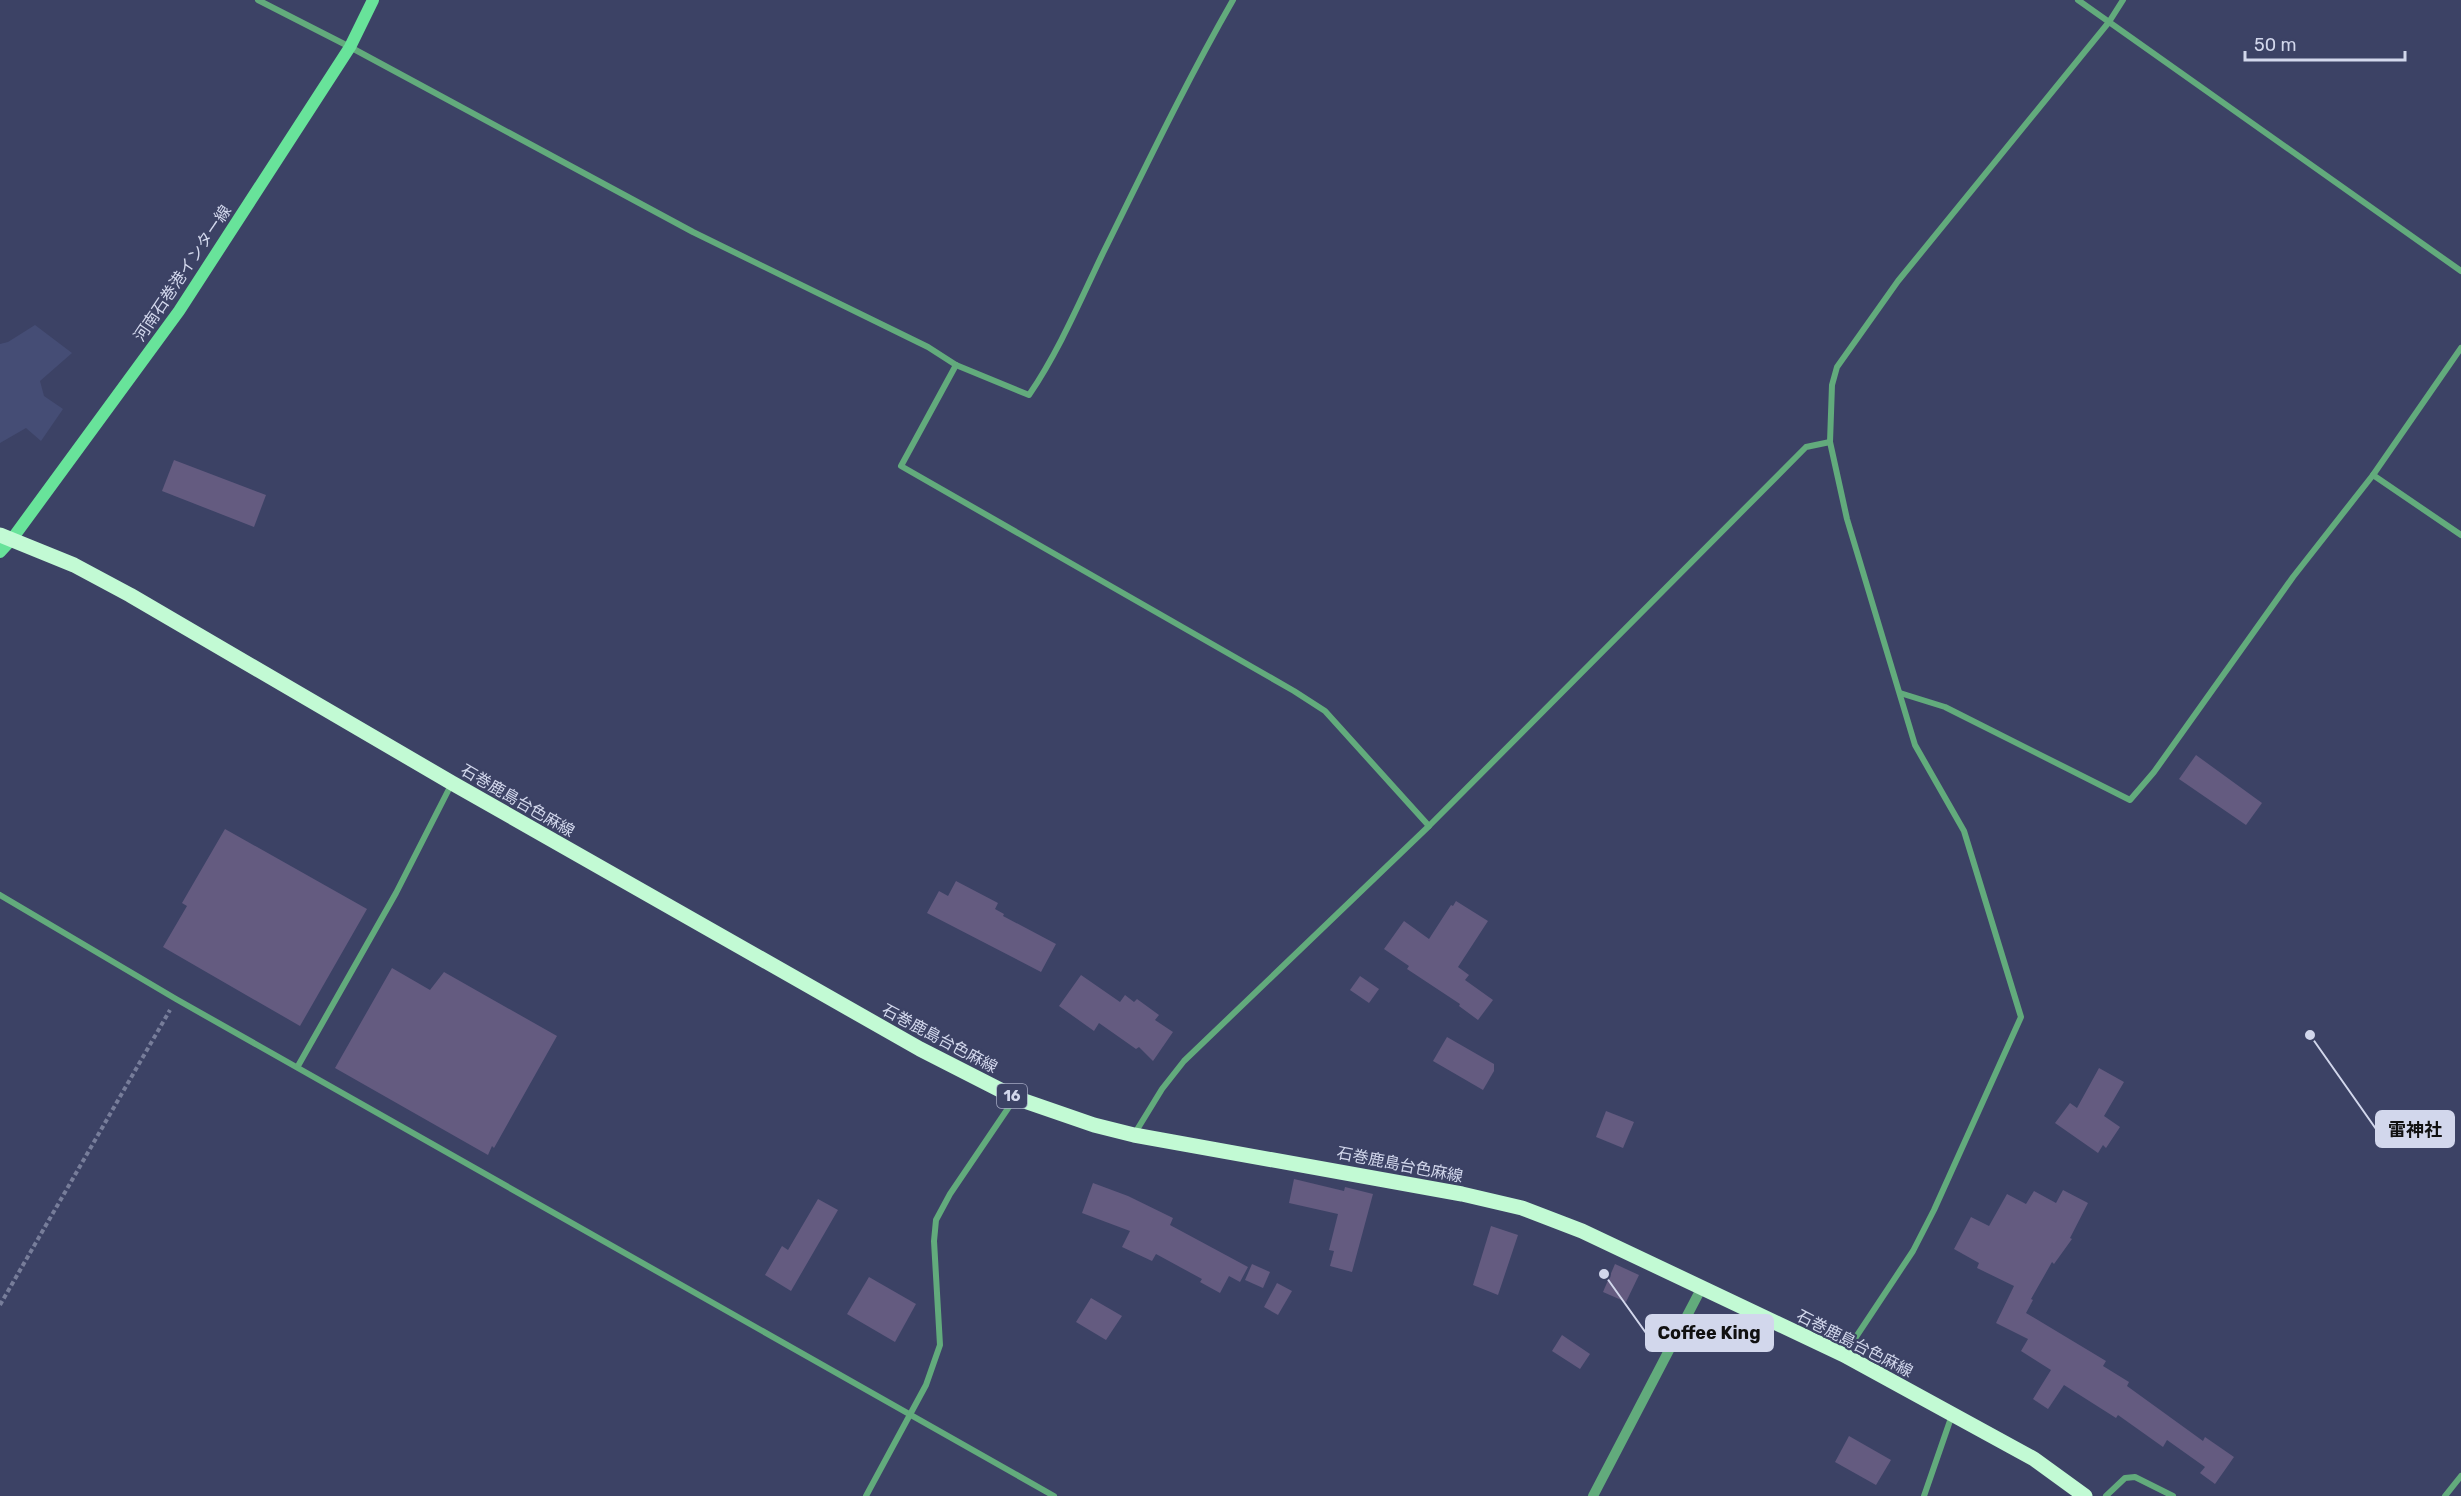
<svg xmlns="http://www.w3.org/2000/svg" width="2461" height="1496" font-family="Rubik,'Noto Sans JP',sans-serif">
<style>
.built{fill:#454d75}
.building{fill:#645b80}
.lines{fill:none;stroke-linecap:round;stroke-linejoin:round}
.path{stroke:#777d9a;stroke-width:4;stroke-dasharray:4.5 3;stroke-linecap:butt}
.minor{stroke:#62ab7c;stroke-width:6}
.tertiary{stroke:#62ab7c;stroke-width:10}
.secondary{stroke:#68e39a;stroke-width:12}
.primary{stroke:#c2fad4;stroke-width:15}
.labels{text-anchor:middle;stroke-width:4.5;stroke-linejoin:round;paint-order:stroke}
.shield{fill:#3c4265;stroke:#a5aac4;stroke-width:1.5}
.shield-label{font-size:15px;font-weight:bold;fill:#d2d7ec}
.street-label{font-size:16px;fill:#d2d7ec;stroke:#3c4265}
.leader{fill:none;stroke:#d2d7ec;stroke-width:2}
.callout-dot{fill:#d2d7ec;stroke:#3c4265;stroke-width:2}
.callout{fill:#d2d7ec;stroke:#d2d7ec;stroke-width:2}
.callout-label{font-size:18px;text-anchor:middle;font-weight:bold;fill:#111}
</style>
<rect width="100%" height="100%" fill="#3c4265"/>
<!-- built -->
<path class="built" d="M 35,325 L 72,353 L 40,381 L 44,396 L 63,409 L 41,441 L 26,428 L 0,443 L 0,344 L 8,342 Z"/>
<!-- building -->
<g class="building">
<path d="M 174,460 L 266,495 L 254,527 L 162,491 Z"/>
<path d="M 2196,755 L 2262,803 L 2246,825 L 2179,779 Z"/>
<path d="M 225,829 L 367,909 L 300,1026 L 163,947 L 187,906 L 182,903 Z"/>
<path d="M 956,881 L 998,903 L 995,909 L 1004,914 L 1003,916 L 1056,944 L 1041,972 L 927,913 L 939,891 L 948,896 Z"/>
<path d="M 1456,901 L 1488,921 L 1458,967 L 1469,975 L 1465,980 L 1493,1000 L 1478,1020 L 1459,1006 L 1460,1004 L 1407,969 L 1409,966 L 1384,949 L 1404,921 L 1429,939 L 1451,905 L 1453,906 Z"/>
<path d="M 392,968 L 430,990 L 444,972 L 557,1036 L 494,1148 L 492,1146 L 488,1155 L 335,1068 Z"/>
<path d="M 1081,975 L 1120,1002 L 1125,995 L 1134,1002 L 1137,999 L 1159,1015 L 1155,1020 L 1173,1032 L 1153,1061 L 1139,1047 L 1136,1049 L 1099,1023 L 1094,1031 L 1059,1006 Z"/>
<path d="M 1360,976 L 1379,989 L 1369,1003 L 1350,990 Z"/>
<path d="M 1447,1037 L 1494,1064 L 1494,1071 L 1483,1090 L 1433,1061 Z"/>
<path d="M 2099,1068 L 2124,1082 L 2104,1116 L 2120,1127 L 2106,1148 L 2103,1145 L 2098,1153 L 2055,1123 L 2070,1103 L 2077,1108 Z"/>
<path d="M 1606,1111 L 1634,1122 L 1623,1148 L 1596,1137 Z"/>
<path d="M 1294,1179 L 1344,1191 L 1345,1187 L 1373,1194 L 1352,1272 L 1330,1266 L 1334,1251 L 1329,1250 L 1338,1214 L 1289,1203 Z"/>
<path d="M 1093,1183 L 1128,1196 L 1173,1218 L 1170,1225 L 1248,1267 L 1240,1282 L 1229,1276 L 1220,1293 L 1200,1282 L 1202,1279 L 1156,1254 L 1152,1261 L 1122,1247 L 1130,1231 L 1082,1213 Z"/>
<path d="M 2063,1190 L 2088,1203 L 2070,1238 L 2072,1239 L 2054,1264 L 2052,1262 L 2031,1299 L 2033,1300 L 2026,1313 L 2106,1361 L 2103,1366 L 2129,1382 L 2127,1386 L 2203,1441 L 2205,1437 L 2234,1457 L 2215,1484 L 2200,1473 L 2205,1467 L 2167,1440 L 2163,1447 L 2118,1415 L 2116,1418 L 2064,1385 L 2048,1409 L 2033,1399 L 2051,1370 L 2021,1351 L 2028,1339 L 1996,1323 L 2014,1286 L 1977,1268 L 1979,1263 L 1954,1249 L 1971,1217 L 1989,1226 L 2007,1194 L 2026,1204 L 2034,1191 L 2056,1203 Z"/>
<path d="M 818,1199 L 838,1210 L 791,1291 L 765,1275 L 782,1246 L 788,1250 Z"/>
<path d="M 1491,1226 L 1518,1235 L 1498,1295 L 1473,1285 Z"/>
<path d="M 1252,1264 L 1270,1272 L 1263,1288 L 1245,1280 Z"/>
<path d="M 1615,1264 L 1639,1275 L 1626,1302 L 1603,1292 Z"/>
<path d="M 869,1277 L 916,1304 L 895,1342 L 847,1314 Z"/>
<path d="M 1277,1283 L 1292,1291 L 1278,1315 L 1264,1307 Z"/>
<path d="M 1091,1298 L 1122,1316 L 1106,1340 L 1076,1322 Z"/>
<path d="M 1562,1335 L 1590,1354 L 1580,1369 L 1552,1351 Z"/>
<path d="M 1849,1436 L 1891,1460 L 1876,1485 L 1835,1462 Z"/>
</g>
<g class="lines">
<!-- path -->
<path class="path" d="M 0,1305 L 170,1010"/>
<!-- minor -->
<g class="minor">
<path d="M 258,0 L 350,47 L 693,232 L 928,347 L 956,365 L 1029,395 C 1059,351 1080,301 1103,253 C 1145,168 1186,82 1233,0"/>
<path d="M 2078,0 L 2461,271"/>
<path d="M 956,365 L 901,466 L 1294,691 L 1325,711 L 1429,826"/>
<path d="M 2373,475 L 2461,535"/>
<path d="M 1900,693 L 1945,707 L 2130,800 L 2154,772 L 2293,577 L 2373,475 L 2461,348"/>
<path d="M 0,895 L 176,999 L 1054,1496"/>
<path d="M 298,1066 L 396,893 L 451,785"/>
<path d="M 1135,1133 L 1162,1089 L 1184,1061 L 1429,826 L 1806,447 L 1830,442"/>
<path d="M 1844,1355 L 1913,1251 L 1934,1210 L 2021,1017 L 1964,831 L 1915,745 L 1847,519 L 1830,442 L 1832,385 L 1837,367 L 1898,281 L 2109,22 L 2123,0"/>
<path d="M 866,1496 L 926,1385 L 940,1345 L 934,1241 L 936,1220 L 950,1194 L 1015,1098"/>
<path d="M 1924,1496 L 1952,1415"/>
<path d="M 2106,1496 L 2125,1478 L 2135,1477 L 2173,1496"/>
<path d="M 2445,1496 L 2461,1476"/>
</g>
<!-- tertiary -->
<path class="tertiary" d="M 1593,1496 L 1702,1287"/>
<!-- secondary -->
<path class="secondary" d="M 0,552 L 12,539 L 179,311 L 350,47 L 373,0"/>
<!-- primary -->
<path class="primary" d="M 0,535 L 74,565 L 130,595 L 452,783 L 920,1049 L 1016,1098 L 1094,1125 L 1134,1135 L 1462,1194 L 1522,1208 L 1582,1231 L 1844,1355 L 2034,1459 L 2085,1496"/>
</g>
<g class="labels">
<!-- shield labels -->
<rect class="shield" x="997" y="1084" width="30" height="24" rx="4.5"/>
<g class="shield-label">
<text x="1012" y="1101">16</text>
</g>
<!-- street labels -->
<g class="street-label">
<text transform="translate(182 273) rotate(-56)" y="6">河南石巻港インター線</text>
<text transform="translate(518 800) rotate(30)" y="6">石巻鹿島台色麻線</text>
<text transform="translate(940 1038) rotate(28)" y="6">石巻鹿島台色麻線</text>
<text transform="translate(1400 1164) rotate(11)" y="6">石巻鹿島台色麻線</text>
<text transform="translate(1855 1343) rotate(27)" y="6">石巻鹿島台色麻線</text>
</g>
</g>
<!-- callouts -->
<path class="leader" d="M2310 1035L2376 1129M1604 1274L1646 1333"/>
<g class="callout-dot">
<circle cx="2310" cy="1035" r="6"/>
<circle cx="1604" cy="1274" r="6"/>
</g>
<g class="callout">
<rect x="2376" y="1111" width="78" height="36" rx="6"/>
<rect x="1646" y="1315" width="127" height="36" rx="6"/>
</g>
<g class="callout-label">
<text x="2415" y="1136">雷神社</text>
<text x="1709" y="1339">Coffee King</text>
</g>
<!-- scale -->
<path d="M2245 51v9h160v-9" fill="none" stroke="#d2d7ec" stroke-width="3"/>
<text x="2254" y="51" font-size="18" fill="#d2d7ec" stroke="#3c4265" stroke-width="4.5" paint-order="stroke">50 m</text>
</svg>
